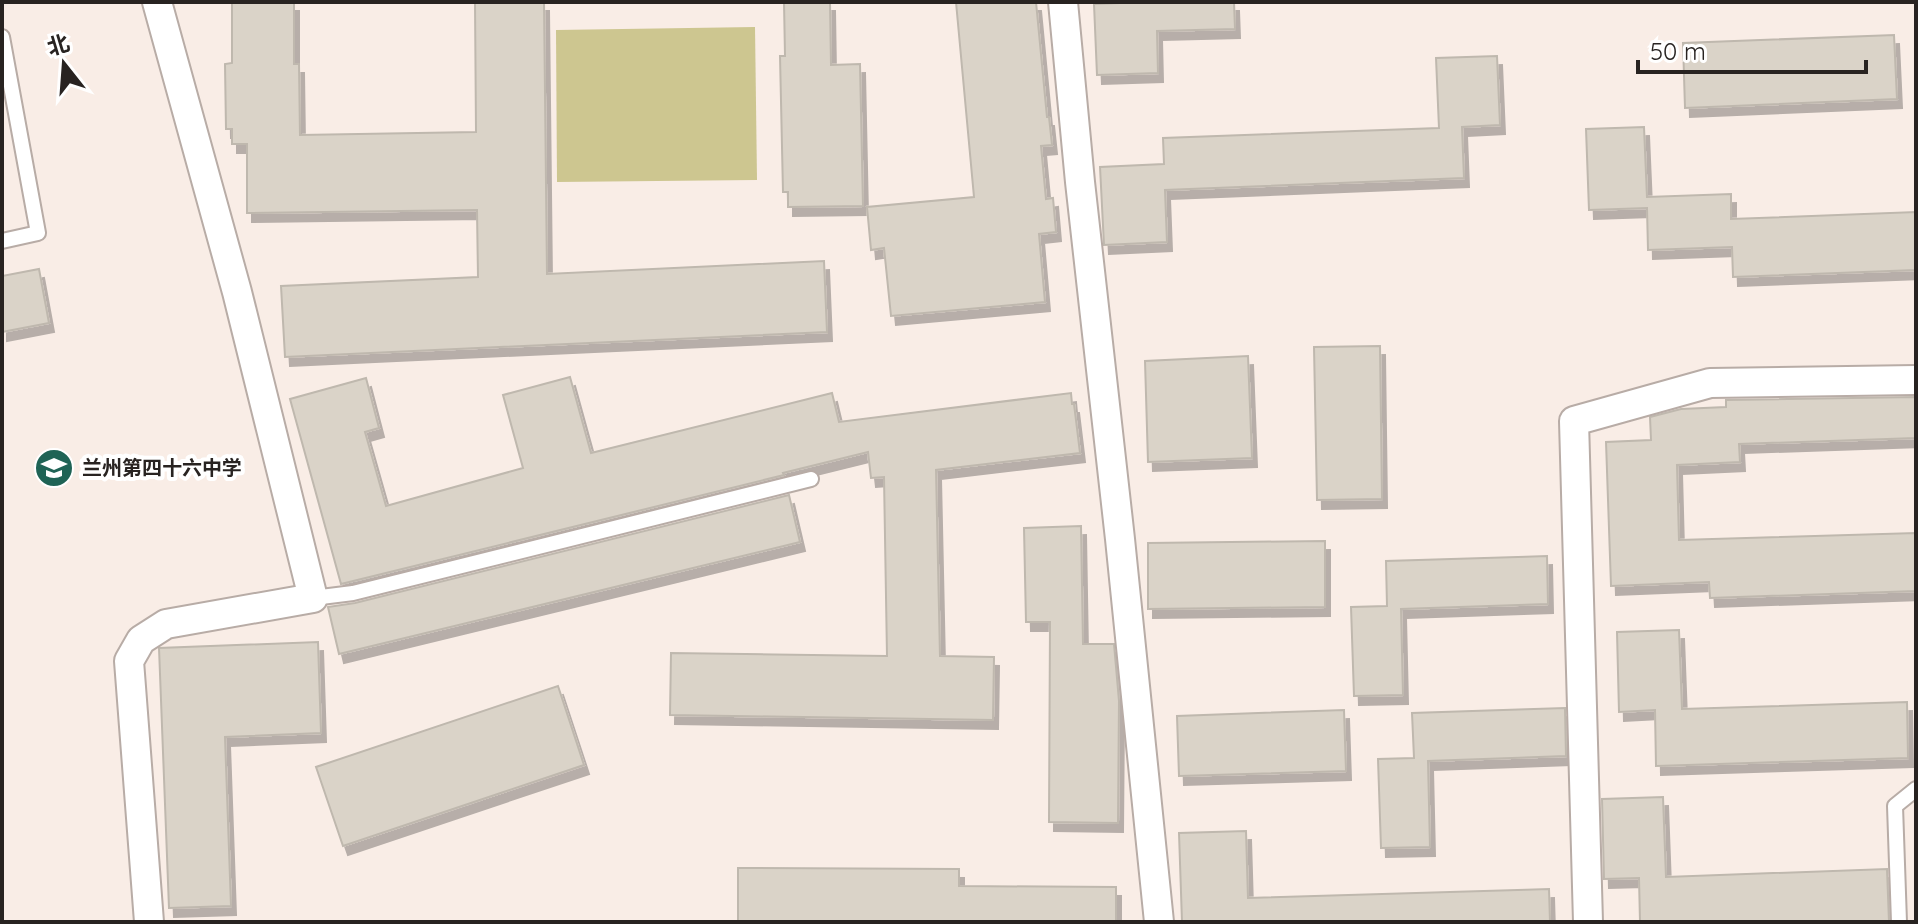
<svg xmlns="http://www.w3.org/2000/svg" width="1918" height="924" font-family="Quicksand,'Noto Sans SC',sans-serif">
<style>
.green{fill:#cdc690}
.building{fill:#dad3c8;stroke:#bfb8ae;stroke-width:2;filter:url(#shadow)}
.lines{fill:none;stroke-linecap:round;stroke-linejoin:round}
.lane-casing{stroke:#b8aca6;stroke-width:18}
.street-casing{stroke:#b8aca6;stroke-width:32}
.lane{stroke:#fff;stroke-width:14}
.street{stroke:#fff;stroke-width:28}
.labels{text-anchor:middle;stroke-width:8;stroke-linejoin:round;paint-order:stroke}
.poi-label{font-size:20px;font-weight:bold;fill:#282321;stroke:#fff;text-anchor:start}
</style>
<defs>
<filter id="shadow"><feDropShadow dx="5" dy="9" stdDeviation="0" flood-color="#0004"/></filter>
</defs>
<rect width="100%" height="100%" fill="#f9ede6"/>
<!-- green -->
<path class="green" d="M 755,27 L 757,180 L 557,182 L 556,30 Z"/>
<!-- building -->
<g class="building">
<path d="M 232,2 L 294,2 L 294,64 L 299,64 L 300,135 L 476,132 L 475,2 L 544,2 L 547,274 L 824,261 L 827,332 L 285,357 L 281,286 L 478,277 L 477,210 L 247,213 L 247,144 L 232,144 L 232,129 L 226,129 L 225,64 L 232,63 Z"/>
<path d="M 784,2 L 830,2 L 831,65 L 860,64 L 863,206 L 788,207 L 788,192 L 783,192 L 780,56 L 785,56 Z"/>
<path d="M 956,2 L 1036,2 L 1047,117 L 1049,117 L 1052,145 L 1041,146 L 1046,199 L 1053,198 L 1056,232 L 1039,234 L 1045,302 L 891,316 L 884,248 L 871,250 L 867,207 L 974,197 Z"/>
<path d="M 1146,2 L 1234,2 L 1235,29 L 1157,31 L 1158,73 L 1097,75 L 1094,4 Z"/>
<path d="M 1894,35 L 1897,99 L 1685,108 L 1683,43 Z"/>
<path d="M 1497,56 L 1500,125 L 1462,127 L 1464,178 L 1165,190 L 1167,242 L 1104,245 L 1100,167 L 1164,164 L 1163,138 L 1439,128 L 1436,58 Z"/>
<path d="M 1644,127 L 1647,197 L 1731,194 L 1731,219 L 1916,212 L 1916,270 L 1733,277 L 1732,247 L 1648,250 L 1647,208 L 1589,210 L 1586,129 Z"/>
<path d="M 39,269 L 49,323 L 2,332 L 2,276 Z"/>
<path d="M 1380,346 L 1382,499 L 1317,500 L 1314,347 Z"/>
<path d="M 1248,356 L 1252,458 L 1148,462 L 1145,361 Z"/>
<path d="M 570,377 L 591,453 L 832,393 L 839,422 L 1071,393 L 1072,404 L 1074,404 L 1080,453 L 936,470 L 940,656 L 994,657 L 993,720 L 670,715 L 671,653 L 887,656 L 884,477 L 871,478 L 868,452 L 783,473 L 784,475 L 341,584 L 290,399 L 366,378 L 379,428 L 365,432 L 386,506 L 523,468 L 503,395 Z"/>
<path d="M 1916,397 L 1916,438 L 1739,444 L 1740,462 L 1677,465 L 1679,540 L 1916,533 L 1916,591 L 1710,598 L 1709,582 L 1611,586 L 1606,442 L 1651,440 L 1650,417 L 1681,409 L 1726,407 L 1726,400 Z"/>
<path d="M 789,495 L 800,542 L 339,654 L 328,607 L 355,603 Z"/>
<path d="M 1081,526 L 1083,644 L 1114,644 L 1119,701 L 1118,823 L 1049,822 L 1050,622 L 1026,622 L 1024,528 Z"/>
<path d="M 1325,541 L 1325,607 L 1148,609 L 1148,543 Z"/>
<path d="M 1547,556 L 1548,604 L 1401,609 L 1403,695 L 1354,696 L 1351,607 L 1387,606 L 1386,561 Z"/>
<path d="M 1679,630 L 1682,709 L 1907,702 L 1908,758 L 1656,766 L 1655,710 L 1619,712 L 1617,632 Z"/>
<path d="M 318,642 L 321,733 L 225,737 L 231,906 L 169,908 L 159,648 Z"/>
<path d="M 558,686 L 584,765 L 343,846 L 316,767 Z"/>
<path d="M 1565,708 L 1566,756 L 1428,761 L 1430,847 L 1381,848 L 1378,759 L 1414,758 L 1412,713 Z"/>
<path d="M 1344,710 L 1346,771 L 1179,776 L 1177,716 Z"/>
<path d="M 1663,797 L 1666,877 L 1887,869 L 1889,922 L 1640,922 L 1639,878 L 1604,879 L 1602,799 Z"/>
<path d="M 1246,831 L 1248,898 L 1549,889 L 1550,922 L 1182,922 L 1179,833 Z"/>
<path d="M 738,868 L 959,869 L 959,886 L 1116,887 L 1116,922 L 738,922 Z"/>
</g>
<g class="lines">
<defs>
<g id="lane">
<path d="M 2,37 L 38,233 L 2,241"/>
<path d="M 313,598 L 353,593 L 811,479"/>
<path d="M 1899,922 L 1895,806 L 1916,789"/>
</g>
<g id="street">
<path d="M 1063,2 L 1080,182 L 1120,539 L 1159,922"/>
<path d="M 149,922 L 129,661 L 141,640 L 166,624 L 313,598 L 237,292 L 157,2"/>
<path d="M 1588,922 L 1574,421 L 1710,383 L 1916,380"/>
</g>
</defs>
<!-- lane casing -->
<use href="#lane" class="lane-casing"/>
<!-- street casing -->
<use href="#street" class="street-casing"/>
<!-- lane -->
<use href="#lane" class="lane"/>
<!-- street -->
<use href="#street" class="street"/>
</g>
<!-- icons -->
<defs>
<symbol id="school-disc" viewBox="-11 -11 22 22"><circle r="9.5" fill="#1f6355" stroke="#fff"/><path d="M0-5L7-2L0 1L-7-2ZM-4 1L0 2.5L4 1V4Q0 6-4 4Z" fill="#fff"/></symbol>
</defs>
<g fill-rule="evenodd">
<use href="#school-disc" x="32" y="446" width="44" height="44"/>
</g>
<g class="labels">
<!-- poi labels -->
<g class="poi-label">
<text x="82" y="475">兰州第四十六中学</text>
</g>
</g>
<!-- border -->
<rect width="1918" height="924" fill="none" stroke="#282321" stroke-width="8"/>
<!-- north arrow -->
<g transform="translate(64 64) rotate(343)" stroke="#ffffff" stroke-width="6" paint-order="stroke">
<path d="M0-6L14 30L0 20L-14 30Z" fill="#282321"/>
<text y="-12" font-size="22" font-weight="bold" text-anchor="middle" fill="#282321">北</text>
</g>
<!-- scale -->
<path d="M1638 60v12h228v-12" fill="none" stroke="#282321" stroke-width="4"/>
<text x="1650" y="60" font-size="24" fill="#282321" stroke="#ffffff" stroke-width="6" paint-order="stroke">50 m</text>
</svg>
